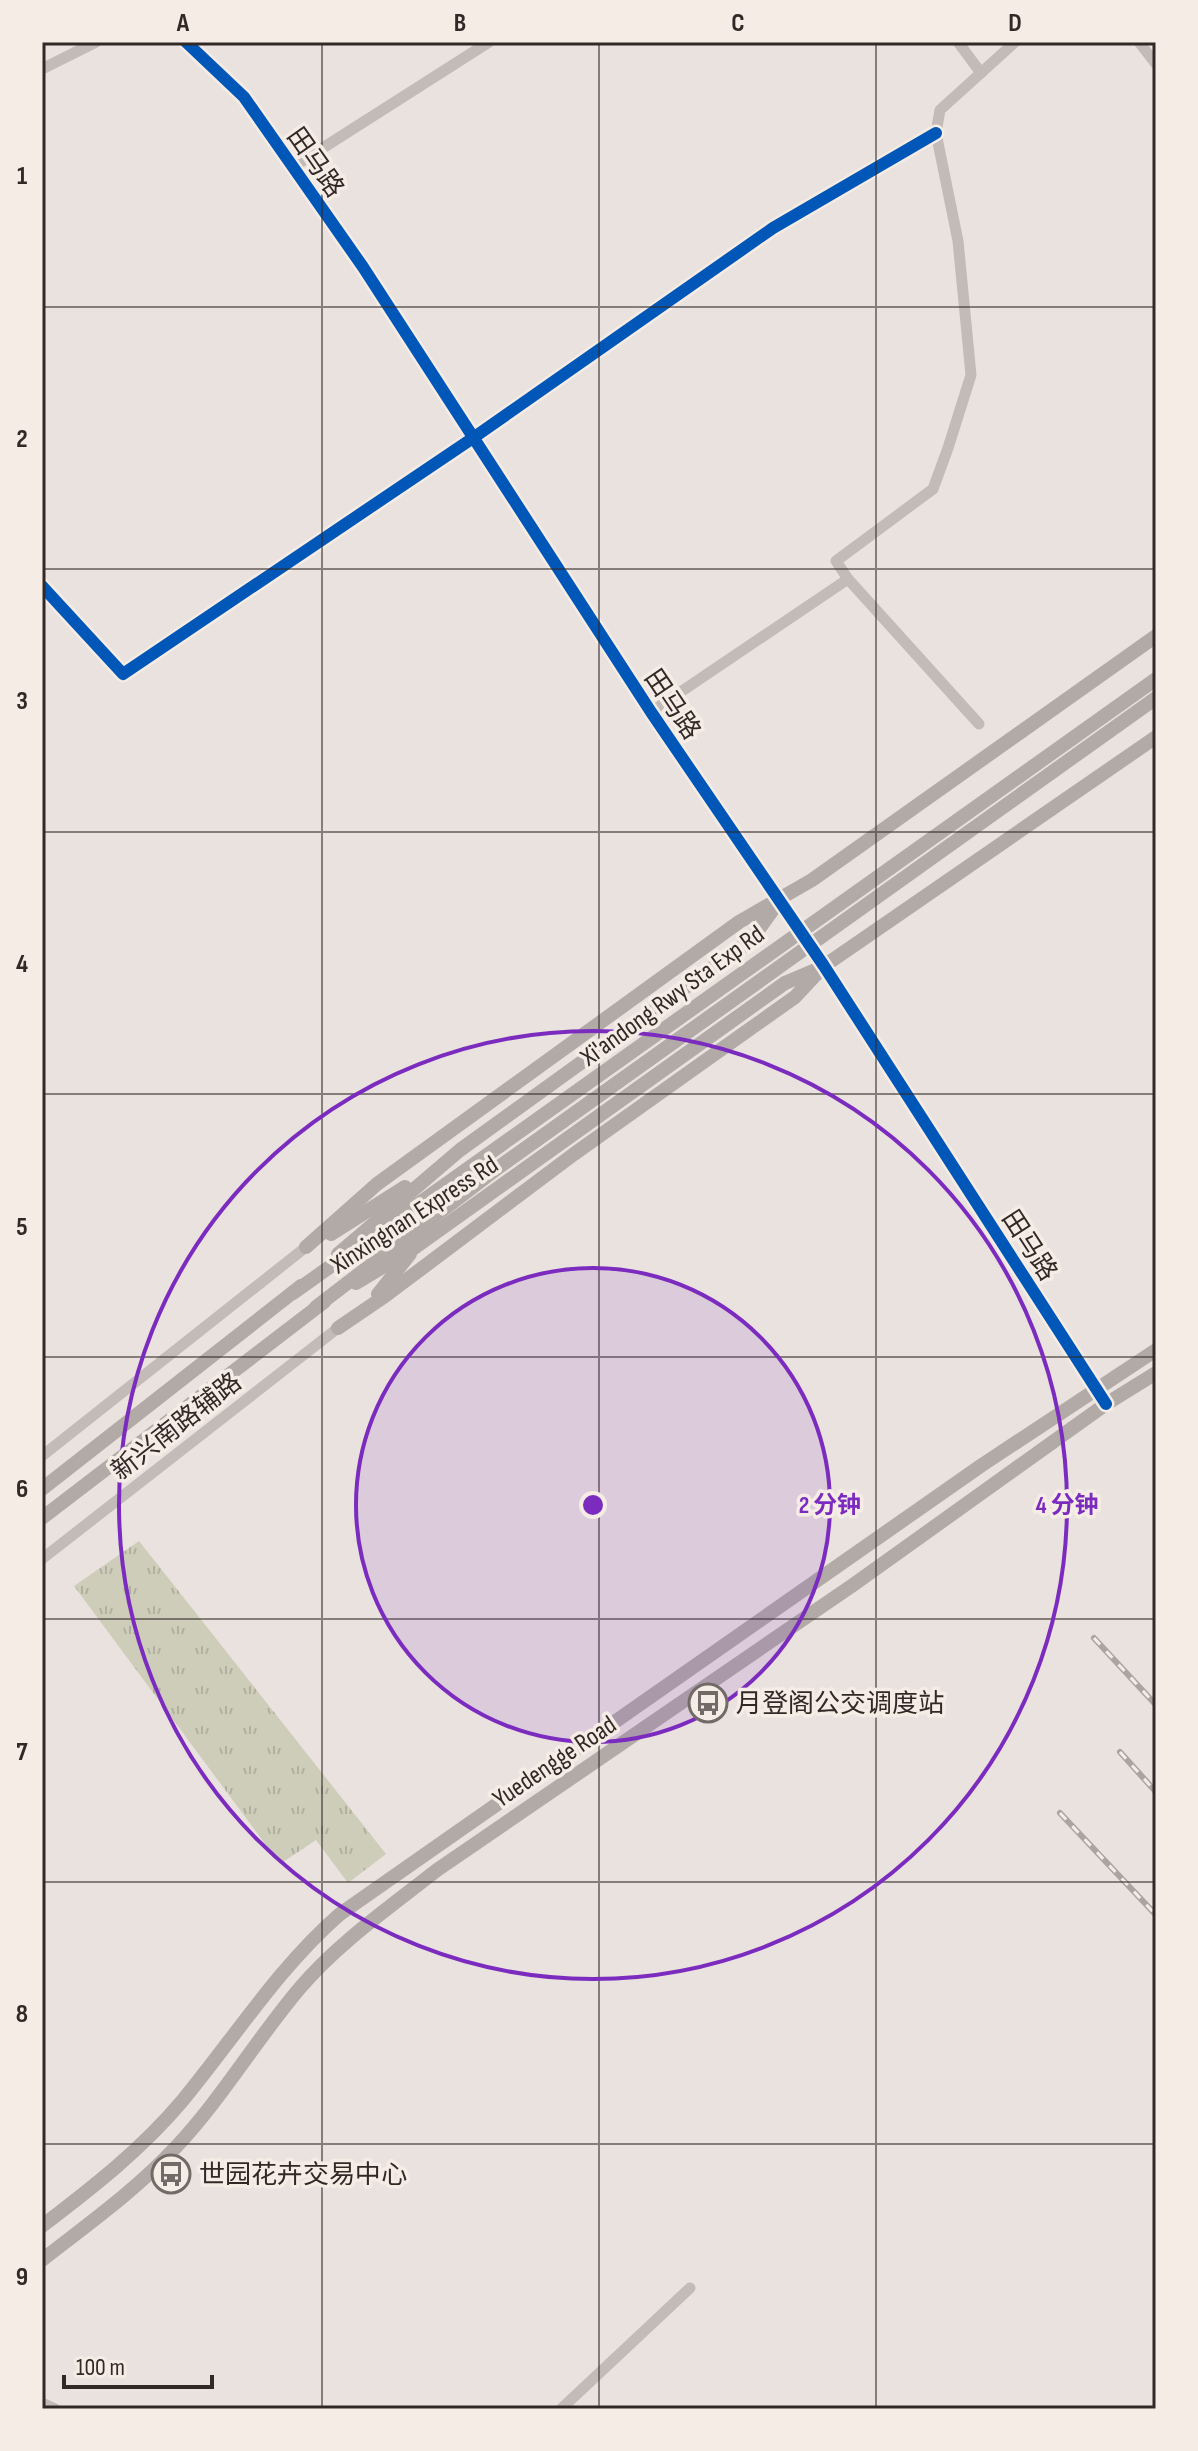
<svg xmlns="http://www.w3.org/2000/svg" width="1198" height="2451" font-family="'Sofia Sans Condensed','Noto Sans SC',sans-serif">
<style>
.grass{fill:url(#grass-tufts)}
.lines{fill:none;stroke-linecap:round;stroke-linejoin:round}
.minor{stroke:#c3bbb8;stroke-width:11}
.major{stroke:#b1aaa7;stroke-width:14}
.rail-casing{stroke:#aaa4a2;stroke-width:6}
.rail{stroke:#f6ece6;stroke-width:3;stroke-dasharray:9;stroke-linecap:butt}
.major-bridge{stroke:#b1aaa7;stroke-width:14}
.cycleway-casing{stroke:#f6ece6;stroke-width:17}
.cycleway{stroke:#0057b8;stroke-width:12}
.grid{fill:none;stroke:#322927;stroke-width:2;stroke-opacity:0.55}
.ring{fill:none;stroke:#7b2cbf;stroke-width:4}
.labels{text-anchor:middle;stroke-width:7;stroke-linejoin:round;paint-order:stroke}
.street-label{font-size:26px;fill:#322927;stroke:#f6ece6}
.poi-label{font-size:26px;fill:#322927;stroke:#f6ece6;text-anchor:start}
.centre{fill:#7b2cbf;stroke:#f6ece6;stroke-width:4}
.ring-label{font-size:24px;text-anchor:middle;font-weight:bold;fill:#7b2cbf;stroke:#f6ece6;stroke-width:7;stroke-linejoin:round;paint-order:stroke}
.neatline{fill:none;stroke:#322927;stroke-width:3}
.grid-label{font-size:26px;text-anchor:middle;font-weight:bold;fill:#322927}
</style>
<defs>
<pattern id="grass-tufts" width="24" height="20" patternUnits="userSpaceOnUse" patternTransform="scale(2)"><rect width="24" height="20" fill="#cdcdba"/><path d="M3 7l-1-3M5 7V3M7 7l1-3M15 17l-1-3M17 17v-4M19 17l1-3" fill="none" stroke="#b0b0a0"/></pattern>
</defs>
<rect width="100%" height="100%" fill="#eae2de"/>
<!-- grass -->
<path class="grass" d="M 139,1541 L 386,1854 L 348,1883 L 316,1840 L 280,1864 L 74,1586 Z"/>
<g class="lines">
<!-- minor -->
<g class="minor">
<path d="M 186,42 L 244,97 L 363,267 L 651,712 L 824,966 L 1106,1404"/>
<path d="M 958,42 L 981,73"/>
<path d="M 1139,42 L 1156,64"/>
<path d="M 42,69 L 96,42"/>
<path d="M 293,167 L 489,42"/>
<path d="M 848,579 L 836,561 L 933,489 L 948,448 L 971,375 L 958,241 L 936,133 L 940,110 L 1015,42"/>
<path d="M 42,586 L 123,674 L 473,438 L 773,228 L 936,133"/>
<path d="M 651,712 L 848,579 L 979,724"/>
<path d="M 42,1456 L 306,1247"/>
<path d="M 42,1559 L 338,1328"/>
<path d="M 42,2403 L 55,2409"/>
<path d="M 561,2409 L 690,2288"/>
</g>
<!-- major -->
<g class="major">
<path d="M 331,1234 L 405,1187"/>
<path d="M 306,1247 L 377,1184 L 739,922 L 812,880 L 1156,636"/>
<path d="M 338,1254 L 460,1150 L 751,940 L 777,904"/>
<path d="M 356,1283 L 414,1248 L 785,983 L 818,969"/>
<path d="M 378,1294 L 410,1254"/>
<path d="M 338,1328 L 385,1296 L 574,1154 L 795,997 L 824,966 L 1156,737"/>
<path d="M 42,1489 L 301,1286"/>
<path d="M 42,1518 L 324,1302"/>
<path d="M 42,2226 C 92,2188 142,2149 183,2100 C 235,2037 278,1968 340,1914 L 982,1465 L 1156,1350"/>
<path d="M 42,2260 C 88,2224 136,2190 176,2147 C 222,2098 256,2040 299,1989 C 338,1943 390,1907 437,1870 L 853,1585 L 1106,1404 L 1156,1373"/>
</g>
<defs>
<g id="rail">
<path d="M 1094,1638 L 1156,1705"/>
<path d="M 1120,1752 L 1156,1792"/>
<path d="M 1060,1813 L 1156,1915"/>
</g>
</defs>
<!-- rail casing -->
<use href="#rail" class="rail-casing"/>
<!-- rail -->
<use href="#rail" class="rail"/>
<!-- major-bridge -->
<g class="major-bridge">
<path d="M 293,1293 L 1156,679"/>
<path d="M 316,1307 L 499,1167 L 1156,698"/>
</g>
<defs>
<g id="cycleway">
<path d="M 186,42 L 244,97 L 363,267 L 651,712 L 824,966 L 1106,1404"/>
<path d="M 42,586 L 123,674 L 473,438 L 773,228 L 936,133"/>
</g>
</defs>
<!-- cycleway casing -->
<use href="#cycleway" class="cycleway-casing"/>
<!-- cycleway -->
<use href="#cycleway" class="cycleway"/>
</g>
<!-- grid -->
<path class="grid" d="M 322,42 L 322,2409M 599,42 L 599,2409M 876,42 L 876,2409M 42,307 L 1156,307M 42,569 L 1156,569M 42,832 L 1156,832M 42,1094 L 1156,1094M 42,1357 L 1156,1357M 42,1619 L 1156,1619M 42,1882 L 1156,1882M 42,2144 L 1156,2144"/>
<!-- distance rings -->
<circle cx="593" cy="1505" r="237" fill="#7b2cbf" fill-opacity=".12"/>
<g class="ring">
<circle cx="593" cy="1505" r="237"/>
<circle cx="593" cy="1505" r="474"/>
</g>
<!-- icons -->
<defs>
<symbol id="bus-ring" viewBox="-11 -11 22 22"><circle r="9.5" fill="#f6ece6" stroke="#726a67" stroke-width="1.5"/><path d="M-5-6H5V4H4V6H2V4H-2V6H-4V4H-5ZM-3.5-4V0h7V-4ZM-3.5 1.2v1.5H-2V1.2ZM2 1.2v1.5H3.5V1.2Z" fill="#726a67"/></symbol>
</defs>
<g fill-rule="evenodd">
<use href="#bus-ring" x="686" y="1681" width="44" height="44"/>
<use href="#bus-ring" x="149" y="2152" width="44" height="44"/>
</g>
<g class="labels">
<!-- street labels -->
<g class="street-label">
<text transform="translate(316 162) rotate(55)" y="9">田马路</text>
<text transform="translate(673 704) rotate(56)" y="9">田马路</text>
<text transform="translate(672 995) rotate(-36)" y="9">Xi'andong Rwy Sta Exp Rd</text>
<text transform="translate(414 1214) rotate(-33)" y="9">Xinxingnan Express Rd</text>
<text transform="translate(1030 1245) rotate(57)" y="9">田马路</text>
<text transform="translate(176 1426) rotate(-38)" y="9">新兴南路辅路</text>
<text transform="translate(554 1761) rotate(-34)" y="9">Yuedengge Road</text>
</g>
<!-- poi labels -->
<g class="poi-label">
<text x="736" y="1712">月登阁公交调度站</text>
<text x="199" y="2183">世园花卉交易中心</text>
</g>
</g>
<circle cx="593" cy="1505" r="12" class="centre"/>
<g class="ring-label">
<text x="830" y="1513">2 分钟</text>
<text x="1067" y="1513">4 分钟</text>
</g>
<!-- border -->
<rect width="1198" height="2451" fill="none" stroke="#f6ece6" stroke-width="88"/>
<!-- scale -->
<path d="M64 2375v12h148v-12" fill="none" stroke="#322927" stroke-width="4"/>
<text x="76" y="2375" font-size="24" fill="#322927" stroke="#f6ece6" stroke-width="6" paint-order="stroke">100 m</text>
<rect x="44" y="44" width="1110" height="2363" class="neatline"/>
<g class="grid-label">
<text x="183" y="31">A</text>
<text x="460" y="31">B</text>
<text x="738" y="31">C</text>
<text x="1015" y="31">D</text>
<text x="22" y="184">1</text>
<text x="22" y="447">2</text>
<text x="22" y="709">3</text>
<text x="22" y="972">4</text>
<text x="22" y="1235">5</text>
<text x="22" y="1497">6</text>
<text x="22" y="1760">7</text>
<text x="22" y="2022">8</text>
<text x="22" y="2285">9</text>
</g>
</svg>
